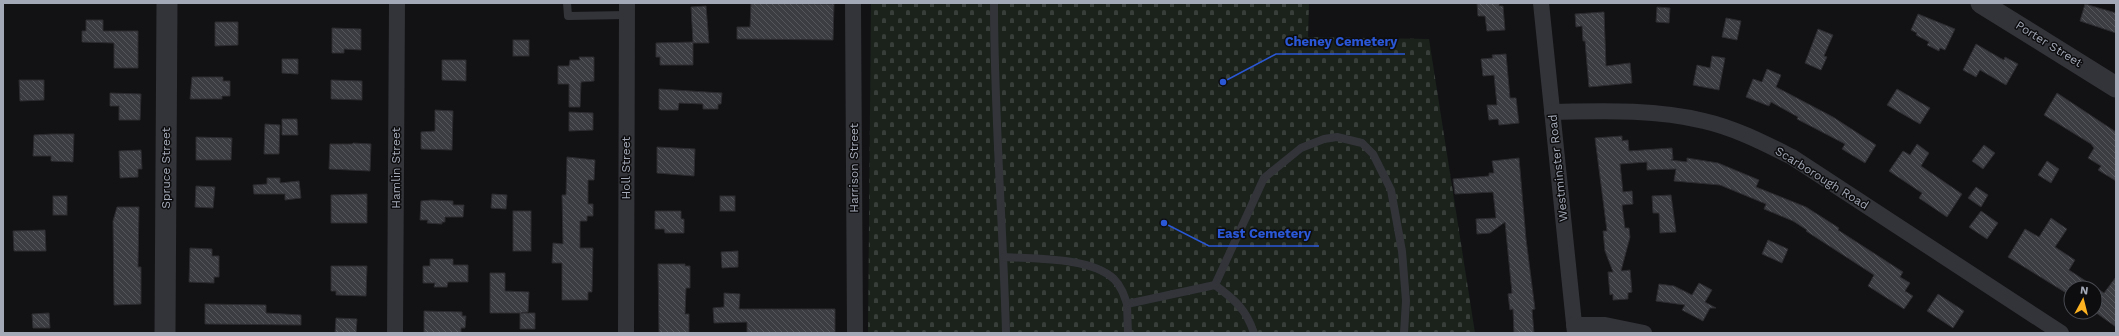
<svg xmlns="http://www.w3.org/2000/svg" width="2119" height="336" font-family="'Work Sans',sans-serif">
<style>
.cemetery{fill:url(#cemetery-stones)}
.building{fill:url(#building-back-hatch);stroke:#2c2c30}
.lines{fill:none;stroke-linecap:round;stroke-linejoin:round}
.service{stroke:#333439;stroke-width:8}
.minor{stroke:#333439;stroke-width:16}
.tertiary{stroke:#333439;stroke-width:21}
.labels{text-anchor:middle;stroke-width:3;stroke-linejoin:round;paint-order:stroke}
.street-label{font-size:12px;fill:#a3a9b6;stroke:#0d0d0f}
.leader{fill:none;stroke:#2a57d5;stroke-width:1.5}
.callout-dot{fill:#2a57d5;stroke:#0d0d0f;stroke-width:1.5}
.callout-label{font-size:13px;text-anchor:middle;font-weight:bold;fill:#2a57d5;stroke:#0d0d0f;stroke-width:3;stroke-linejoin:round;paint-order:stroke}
</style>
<defs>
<pattern id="cemetery-stones" width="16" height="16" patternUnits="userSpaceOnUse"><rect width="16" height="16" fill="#1a221b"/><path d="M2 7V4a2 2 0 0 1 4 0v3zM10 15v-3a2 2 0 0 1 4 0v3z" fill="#383f3a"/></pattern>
<pattern id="building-back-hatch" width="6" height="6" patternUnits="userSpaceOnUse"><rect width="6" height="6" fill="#3c3d42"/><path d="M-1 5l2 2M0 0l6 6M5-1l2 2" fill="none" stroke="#55565b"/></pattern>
</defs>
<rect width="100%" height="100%" fill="#121214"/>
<!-- cemetery -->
<path class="cemetery" d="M 871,3 L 1309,3 L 1308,37 L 1429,39 L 1475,333 L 868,333 Z"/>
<!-- building -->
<g class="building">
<path d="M 751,3 L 834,4 L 833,40 L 737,39 L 737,27 L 750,27 Z"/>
<path d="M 1477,3 L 1499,3 L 1499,6 L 1503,6 L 1505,30 L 1487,31 L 1485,16 L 1478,16 Z"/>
<path d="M 2085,4 L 2116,13 L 2116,33 L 2080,21 Z"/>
<path d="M 706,6 L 709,43 L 693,43 L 693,65 L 660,65 L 660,57 L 656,57 L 656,43 L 693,42 L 691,7 Z"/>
<path d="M 1657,7 L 1670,8 L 1669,23 L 1656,22 Z"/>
<path d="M 1604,12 L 1606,66 L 1630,63 L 1632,83 L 1589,87 L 1585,41 L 1583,41 L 1582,26 L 1576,27 L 1575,14 Z"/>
<path d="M 1918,14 L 1955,29 L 1945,50 L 1940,48 L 1939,51 L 1927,45 L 1929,42 L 1916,35 L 1917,33 L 1911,30 Z"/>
<path d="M 1726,18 L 1741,21 L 1737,40 L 1722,37 Z"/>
<path d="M 86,20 L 103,20 L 103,31 L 138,31 L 138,68 L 114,68 L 114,43 L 82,42 L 82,31 L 86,31 Z"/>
<path d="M 215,22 L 238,22 L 238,45 L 215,46 Z"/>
<path d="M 332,28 L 361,29 L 361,50 L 344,49 L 344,53 L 332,53 Z"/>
<path d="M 1818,29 L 1833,35 L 1824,56 L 1827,57 L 1821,70 L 1805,63 Z"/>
<rect x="513" y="40" width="16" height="16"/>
<path d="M 1976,44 L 2000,58 L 2004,60 L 2005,57 L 2018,64 L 2006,85 L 1980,70 L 1976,77 L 1963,70 Z"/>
<path d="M 1506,54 L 1510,98 L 1516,98 L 1519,123 L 1499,125 L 1498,119 L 1489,120 L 1487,105 L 1497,105 L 1494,75 L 1483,76 L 1481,59 L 1493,58 L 1492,55 Z"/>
<path d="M 1712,56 L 1725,58 L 1719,90 L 1693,85 L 1697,65 L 1710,68 Z"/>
<path d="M 579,57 L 594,57 L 594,81 L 581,82 L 580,107 L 569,107 L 569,84 L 558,84 L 558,66 L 569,66 L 570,60 L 580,60 Z"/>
<path d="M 282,59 L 298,59 L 298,74 L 282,73 Z"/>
<path d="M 442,60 L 466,60 L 466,81 L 442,80 Z"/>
<path d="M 1767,69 L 1781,75 L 1776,87 L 1833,117 L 1876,145 L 1865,163 L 1842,149 L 1845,144 L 1797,119 L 1798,117 L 1771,102 L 1769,106 L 1746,97 L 1753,79 L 1762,82 Z"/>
<path d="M 192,77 L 223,77 L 223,81 L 230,81 L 230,96 L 222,96 L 222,99 L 190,99 Z"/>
<path d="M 19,80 L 44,80 L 44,100 L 20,101 Z"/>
<path d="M 331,80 L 362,81 L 362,100 L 331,99 Z"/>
<path d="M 659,89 L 722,93 L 721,104 L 718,104 L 718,109 L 703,109 L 703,104 L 679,103 L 678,110 L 661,110 L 659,109 Z"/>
<path d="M 1897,89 L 1930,108 L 1920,124 L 1887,105 Z"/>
<path d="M 110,93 L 141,94 L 140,120 L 119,120 L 119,106 L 110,106 Z"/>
<path d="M 2057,93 L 2116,132 L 2116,181 L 2098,170 L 2101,166 L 2088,158 L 2094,148 L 2091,144 L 2044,115 Z"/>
<path d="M 435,110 L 453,111 L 452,150 L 421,149 L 421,132 L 435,131 Z"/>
<path d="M 569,112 L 593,113 L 593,130 L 569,131 Z"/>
<path d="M 282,119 L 297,119 L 298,135 L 282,135 Z"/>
<path d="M 265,124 L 280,125 L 279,154 L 264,154 Z"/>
<path d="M 52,134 L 74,134 L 73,162 L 51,161 L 51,156 L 33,156 L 34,135 Z"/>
<path d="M 1622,136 L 1622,141 L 1628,140 L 1629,151 L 1672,148 L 1673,159 L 1671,160 L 1687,162 L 1687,158 L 1718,163 L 1759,180 L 1756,187 L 1806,207 L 1839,228 L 1838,230 L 1903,272 L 1900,277 L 1910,283 L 1905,291 L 1913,296 L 1904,309 L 1868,286 L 1874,275 L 1806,231 L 1807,230 L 1793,221 L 1764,209 L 1766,204 L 1720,185 L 1674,181 L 1676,169 L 1647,170 L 1647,162 L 1620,164 L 1623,192 L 1632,191 L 1633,204 L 1622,205 L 1625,228 L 1629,228 L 1630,237 L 1621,271 L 1630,270 L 1632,292 L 1628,293 L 1628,299 L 1613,300 L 1613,294 L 1610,295 L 1608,272 L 1613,272 L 1605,251 L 1603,231 L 1607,231 L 1595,138 Z"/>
<path d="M 196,137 L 232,138 L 231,160 L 196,160 Z"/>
<path d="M 353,143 L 371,144 L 370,171 L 329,169 L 330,144 L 352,144 Z"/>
<path d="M 1917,144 L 1929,153 L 1921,166 L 1962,194 L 1947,217 L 1919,198 L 1922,193 L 1889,171 L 1903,151 L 1910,155 Z"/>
<path d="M 1984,145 L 1995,153 L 1983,169 L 1972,161 Z"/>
<path d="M 657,147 L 695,149 L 694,176 L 657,173 Z"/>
<path d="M 141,150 L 142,169 L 138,169 L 138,177 L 120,178 L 119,151 Z"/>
<path d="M 567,157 L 595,160 L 594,180 L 588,180 L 588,204 L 593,204 L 593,216 L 587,216 L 587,221 L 580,221 L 580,248 L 593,248 L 592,292 L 588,292 L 588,300 L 562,300 L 562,263 L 552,263 L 553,243 L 563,244 L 562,195 L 566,195 Z"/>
<path d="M 1519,158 L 1526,239 L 1535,309 L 1532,310 L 1534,333 L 1514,333 L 1513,309 L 1510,310 L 1508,294 L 1512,293 L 1505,222 L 1490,233 L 1477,234 L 1476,219 L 1496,218 L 1493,192 L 1455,194 L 1453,179 L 1489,176 L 1489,173 L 1494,173 L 1492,161 Z"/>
<path d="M 2047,161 L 2059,169 L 2051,183 L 2038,175 Z"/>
<path d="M 267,178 L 280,178 L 280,183 L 299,181 L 301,198 L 285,200 L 285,194 L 254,194 L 253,185 L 267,184 Z"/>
<path d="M 196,186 L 215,187 L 213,208 L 195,207 Z"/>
<path d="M 1976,187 L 1988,195 L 1981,207 L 1968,198 Z"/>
<path d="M 367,194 L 367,223 L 331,223 L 331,195 Z"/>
<path d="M 492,194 L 507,195 L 506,209 L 491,208 Z"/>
<path d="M 1671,195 L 1676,232 L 1660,233 L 1659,213 L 1653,213 L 1652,196 Z"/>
<rect x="53" y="196" width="14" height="19"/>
<rect x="720" y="196" width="15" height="15"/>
<path d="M 432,200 L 453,201 L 453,205 L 464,205 L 463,217 L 445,217 L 445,222 L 442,222 L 442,224 L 427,223 L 428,220 L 420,220 L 421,201 Z"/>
<path d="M 117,207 L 139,207 L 138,267 L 141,267 L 141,304 L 114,305 L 113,221 Z"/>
<rect x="513" y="211" width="18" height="40"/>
<path d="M 655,211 L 681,211 L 681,219 L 684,219 L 684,233 L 665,233 L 664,229 L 655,229 Z"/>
<path d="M 1981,211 L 1998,223 L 1987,239 L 1969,227 Z"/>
<path d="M 2051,218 L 2067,229 L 2055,247 L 2075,260 L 2069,270 L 2104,293 L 2116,277 L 2116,327 L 2095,312 L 2095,288 L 2071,288 L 2071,296 L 2008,257 L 2025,229 L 2039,237 Z"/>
<path d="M 45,230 L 46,251 L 14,251 L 13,231 Z"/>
<path d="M 1768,240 L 1788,249 L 1782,263 L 1762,254 Z"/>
<path d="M 190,248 L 212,249 L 212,256 L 219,256 L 219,277 L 214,277 L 214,283 L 189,282 Z"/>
<path d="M 738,251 L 738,267 L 722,268 L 721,252 Z"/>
<path d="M 430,259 L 453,259 L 453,265 L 468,265 L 468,282 L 448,282 L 447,287 L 434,287 L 435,283 L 423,283 L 423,266 L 430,266 Z"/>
<path d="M 658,264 L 685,264 L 685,266 L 690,266 L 690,288 L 686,288 L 685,314 L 689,314 L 689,333 L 659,333 Z"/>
<path d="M 331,266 L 367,266 L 366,296 L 336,295 L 336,291 L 331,291 Z"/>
<path d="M 490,273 L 505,273 L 505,291 L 529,292 L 528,312 L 521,313 L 535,313 L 535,329 L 520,329 L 520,313 L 490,313 Z"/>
<path d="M 1699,283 L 1712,290 L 1705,302 L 1716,308 L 1710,308 L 1703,321 L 1682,310 L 1685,305 L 1656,301 L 1659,284 L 1674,286 L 1692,295 Z"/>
<path d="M 724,293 L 740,294 L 739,309 L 835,309 L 835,333 L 747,333 L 747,322 L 714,323 L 713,308 L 724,307 Z"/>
<path d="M 1938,294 L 1964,311 L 1953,328 L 1927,311 Z"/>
<path d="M 205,304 L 266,305 L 266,313 L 301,315 L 301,325 L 205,324 Z"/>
<path d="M 424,311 L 462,312 L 462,316 L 466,316 L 465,328 L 461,328 L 461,333 L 424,333 Z"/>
<path d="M 49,313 L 50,328 L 33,328 L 32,314 Z"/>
<path d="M 336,318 L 357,319 L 356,333 L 335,333 Z"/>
</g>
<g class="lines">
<!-- service -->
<g class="service">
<path d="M 567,3 L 568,16 L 627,15"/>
<path d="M 994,3 C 994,113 1003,223 1006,333"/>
<path d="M 1004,257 C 1035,259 1091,257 1114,279 C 1121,286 1124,295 1127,304"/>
<path d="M 1215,285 C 1235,300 1246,309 1254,333"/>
<path d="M 1128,333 L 1127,304 L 1215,285 L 1264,178 L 1301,148 L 1324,139 L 1337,137 L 1362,143 L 1373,154 L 1391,190 L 1402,251 L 1406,301 L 1404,333"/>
</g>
<!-- minor -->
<g class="minor">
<path d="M 853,3 L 855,333"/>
<path d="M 1541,3 L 1575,333"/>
<path d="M 1552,112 C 1603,111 1654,109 1704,121 C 1735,128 1764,143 1792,157 L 2061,333"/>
<path d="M 1574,325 L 1605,325 L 1644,333"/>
<path d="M 395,333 L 397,3"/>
<path d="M 626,333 L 627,3"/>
</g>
<!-- tertiary -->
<g class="tertiary">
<path d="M 1981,3 L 2116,87"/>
<path d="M 165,333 L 167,3"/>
</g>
</g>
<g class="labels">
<!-- street labels -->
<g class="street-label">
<text transform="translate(2049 44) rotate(32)" y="4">Porter Street</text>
<text transform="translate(166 168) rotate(-90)" y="4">Spruce Street</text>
<text transform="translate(396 168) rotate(-90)" y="4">Hamlin Street</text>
<text transform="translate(626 168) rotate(-90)" y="4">Holl Street</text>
<text transform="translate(854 168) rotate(-90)" y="4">Harrison Street</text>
<text transform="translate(1558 168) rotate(-96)" y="4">Westminster Road</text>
<text transform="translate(1822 178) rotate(32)" y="4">Scarborough Road</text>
</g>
</g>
<!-- callouts -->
<path class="leader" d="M1223 82L1276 54H1405M1164 223L1209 246H1319"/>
<g class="callout-dot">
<circle cx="1223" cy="82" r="4"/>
<circle cx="1164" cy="223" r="4"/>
</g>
<g class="callout-label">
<text x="1341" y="46">Cheney Cemetery</text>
<text x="1264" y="238">East Cemetery</text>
</g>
<!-- border -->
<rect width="2119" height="336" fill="none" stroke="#a3a9b6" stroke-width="8"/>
<!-- north arrow -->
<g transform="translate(2083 300) rotate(7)"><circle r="19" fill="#0d0d0f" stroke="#494b52"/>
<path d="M0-3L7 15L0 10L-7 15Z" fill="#fdb221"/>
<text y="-6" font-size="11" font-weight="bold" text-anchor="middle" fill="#a3a9b6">N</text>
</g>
</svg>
